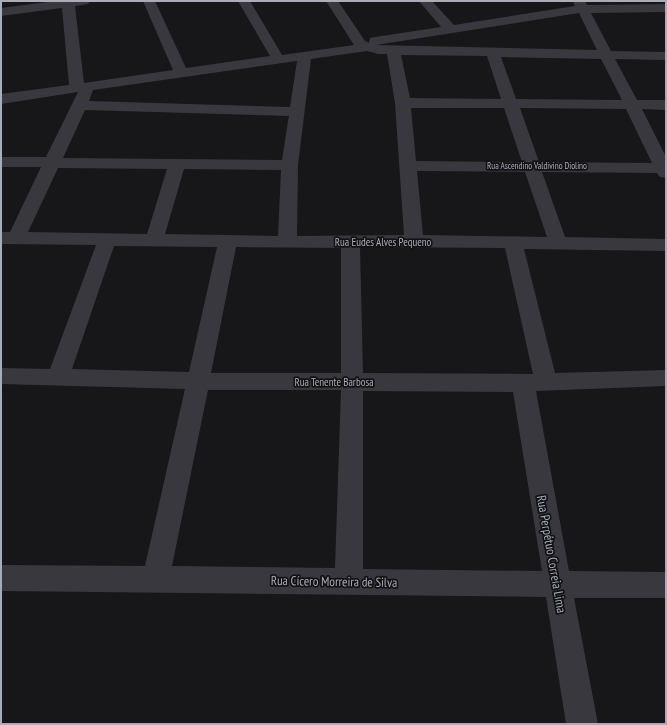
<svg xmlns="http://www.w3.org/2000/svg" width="667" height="725" font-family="'PT Sans Narrow',sans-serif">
  <rect width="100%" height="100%" fill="#171719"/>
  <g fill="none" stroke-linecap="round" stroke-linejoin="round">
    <!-- minor -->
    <path fill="#38383e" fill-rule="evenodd" d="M55,1h35l-2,3 -13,2 9,77 89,-13 -30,-69h12l31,67 84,-12 -32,-55h12l32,54 72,-10 -28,-44h12l27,40 4,2 1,-5 5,-1 66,-10 -22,-26h13l22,24 121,-19 -2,-5h12l2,4 79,-1v8l-75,1 20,38 55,1v8l-51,-1 22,41h29v10l-24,-1 24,48v21l-6,-1 -3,-4 -115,-1 23,65 101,2v12l-142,-2 31,124 111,-3v16l-130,5 33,180 97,1v26h-92l24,126h-32l-20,-127 -545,-6v-26l144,1 40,-177 -184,-5v-16l49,1 46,-124 -95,-1v-12h9l31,-65h-40v-10h45l32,-65 -77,12v-10l68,-9 -7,-77 -61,8v-8zM579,13l18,37 -221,-5zM367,51l11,3h9l8,49 9,132 -107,1 1,-71 13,-106zM401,55l86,1 14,43 -91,-1zM501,57l100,2 21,41 -106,-1zM297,61l-7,46 -201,-6 4,-11zM411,108h93l18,54 -106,-1zM520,108l106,1 26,54 -113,-1zM85,110l203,6 1,-1 -7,45 -219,-2zM58,168l109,1 -20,65 -119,-2zM184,169l97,1 -3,66 -113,-2zM417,171l108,1 22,65 -124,-2zM114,246l103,1 -28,125 -117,-3zM236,247l105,1v125h-130zM360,247l145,1 28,126 -170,-1zM208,390h133l-6,178 -163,-2zM363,391l150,1 29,179 -179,-2z"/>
  </g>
  <g text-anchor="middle" stroke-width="3.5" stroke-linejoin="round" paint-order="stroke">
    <!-- far-street labels -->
    <g font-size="9" fill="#a9acb9" stroke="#121214">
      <text x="537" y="169">Rua Ascendino Valdivino Diolino</text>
    </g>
    <!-- street labels -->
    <g font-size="11" fill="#a9acb9" stroke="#121214">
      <text x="383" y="246">Rua Eudes Alves Pequeno</text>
      <text x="334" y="386">Rua Tenente Barbosa</text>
    </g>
    <!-- near-street labels -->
    <g font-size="13" fill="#a9acb9" stroke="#121214">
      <text transform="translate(552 554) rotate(80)" y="5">Rua Perpétuo Correia Lima</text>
      <text transform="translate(334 581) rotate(1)" y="5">Rua Cícero Morreira de Silva</text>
    </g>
  </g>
  <!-- border -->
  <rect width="667" height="725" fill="none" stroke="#a9acb9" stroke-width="4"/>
</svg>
